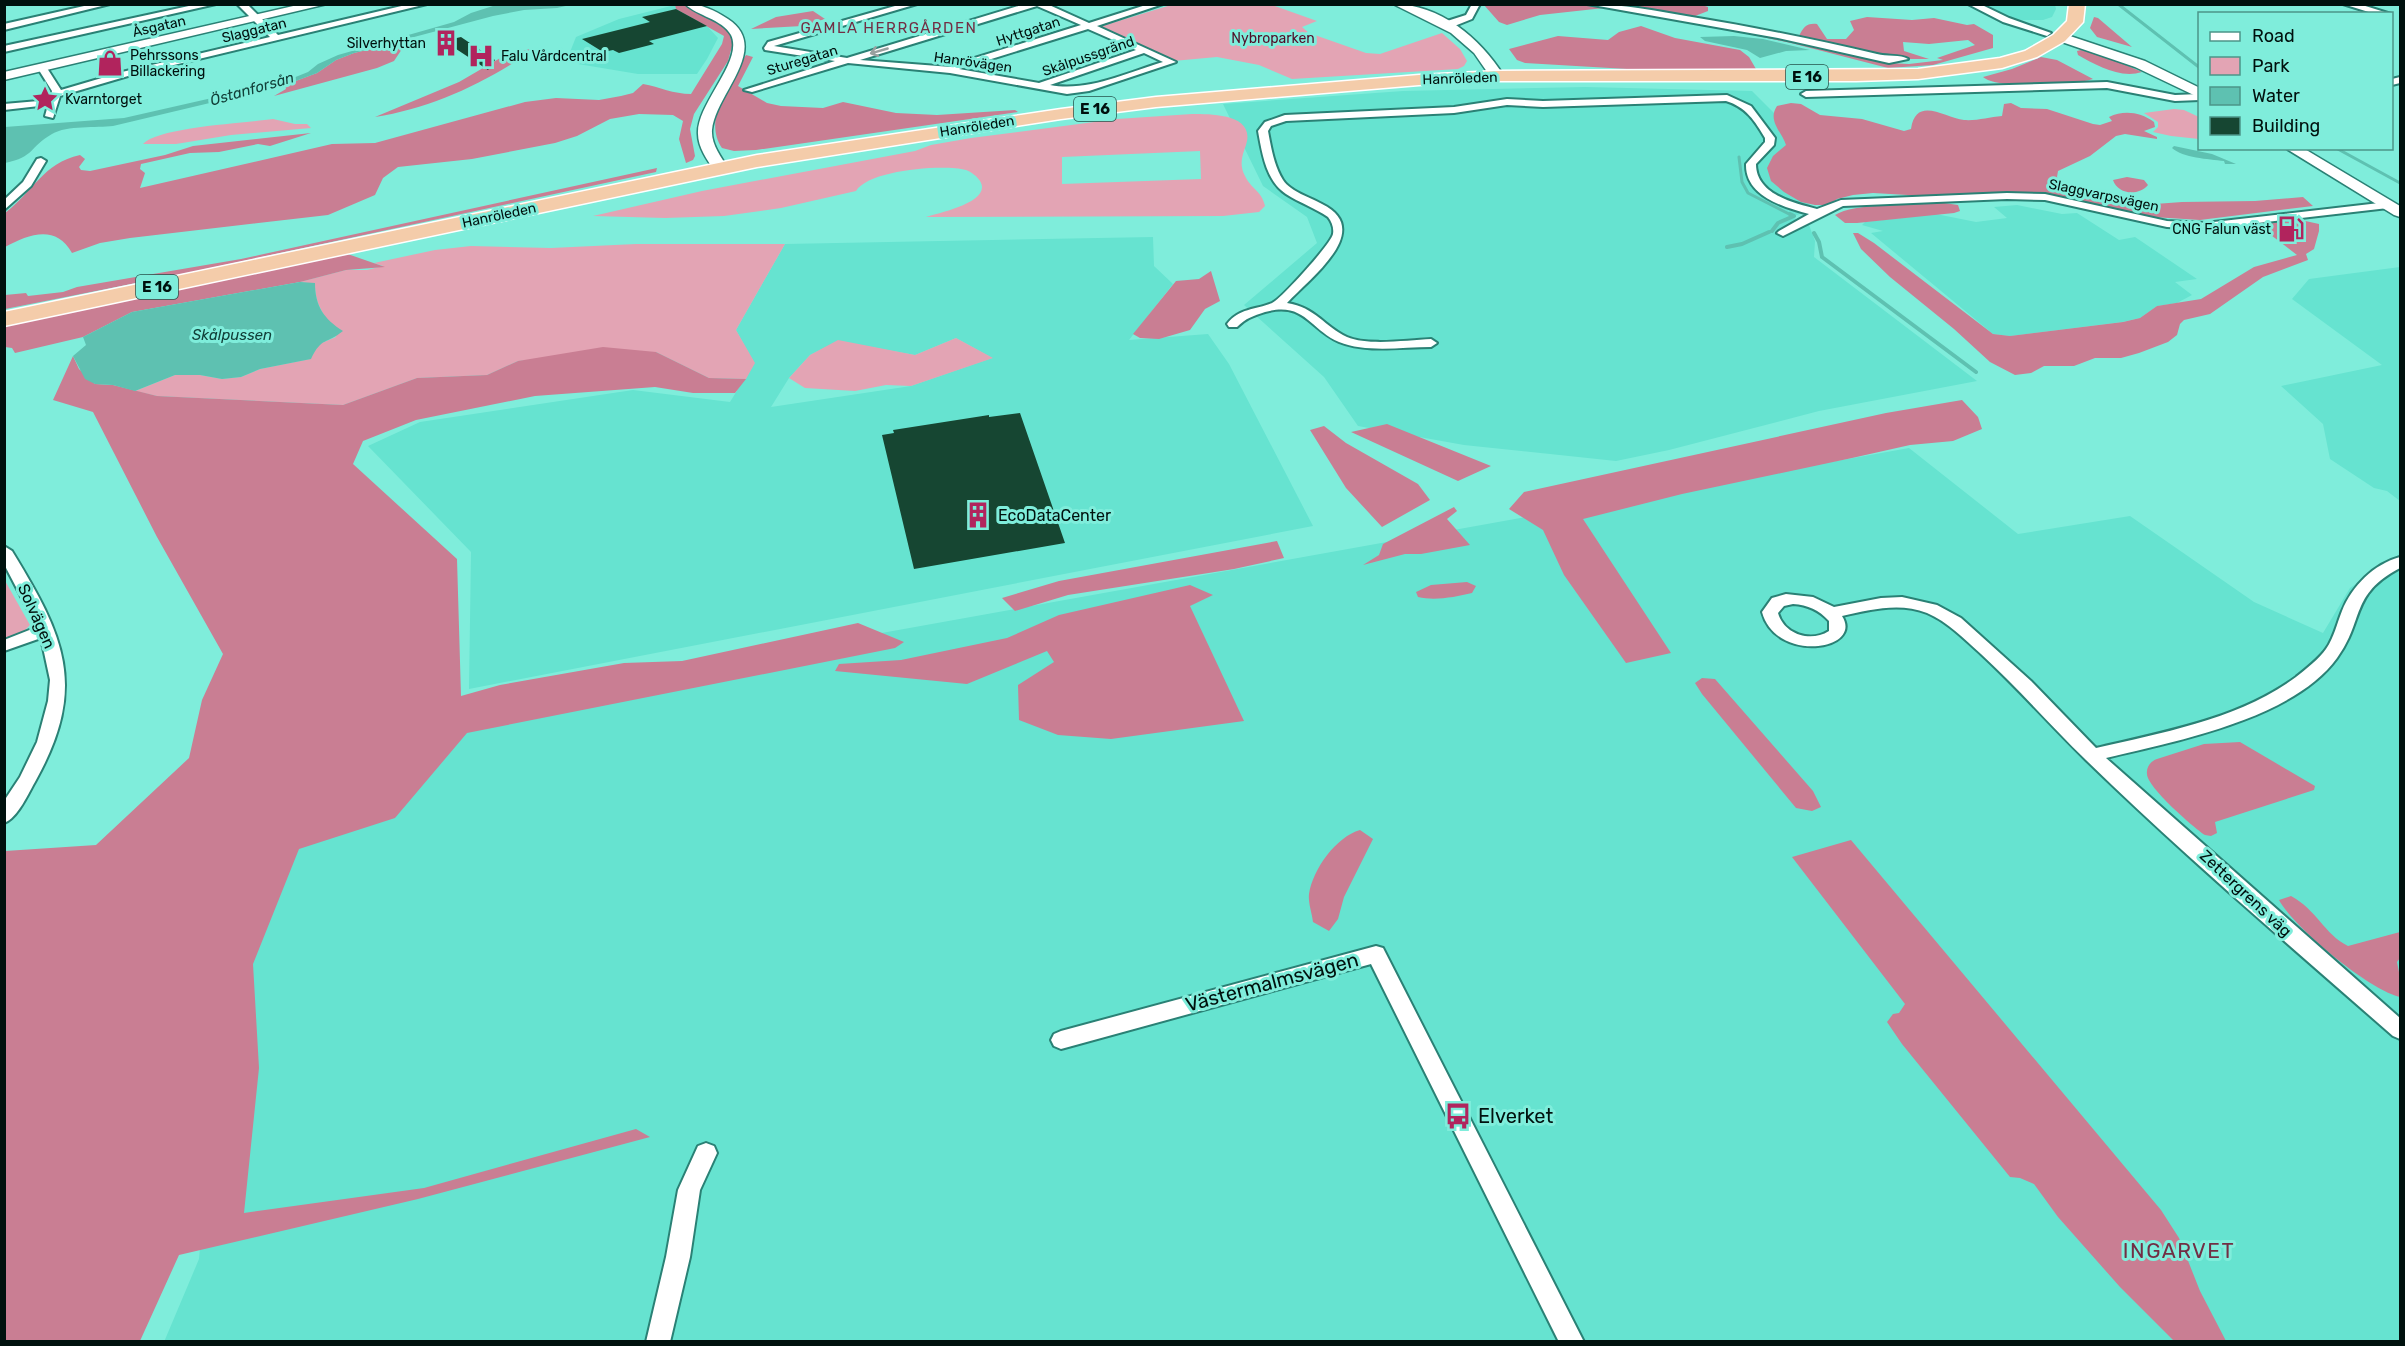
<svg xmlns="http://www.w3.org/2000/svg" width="2405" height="1346" font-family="Rubik,sans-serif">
  <rect width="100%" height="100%" fill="#7feddb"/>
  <!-- built -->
  <path fill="#66e3d0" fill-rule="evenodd" d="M675,5l1,4 31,17 11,12 -11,21 -10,15h-59l-60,-10 -10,-7 8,-20 43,-18z
    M1976,5h79l1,4 -4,8 -9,3h-30z
    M1585,87l167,4 23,23 14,28 -11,41 37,25 -23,9 17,8 6,16 -1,16 163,124 -158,30 -150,39 -53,11 -152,-16 -106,-19 -34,-49 -80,-72 73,-62 -10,-26 -44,-31 -40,-82 180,-13z
    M2017,205l45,9 15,-1 42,27 16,-3 62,42 -22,3 17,13 -15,8 -20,3 -17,12 -18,4 -112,14 -17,-2 -122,-101 12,-2 -21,-6 3,-3 71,-8 40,8 31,-4 -13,-11z
    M1153,237l1,29 19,18 -44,56 79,-6 21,30 84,162 -844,163 2,-137 -103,-106 52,-24 213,-32 97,12 24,-39 -18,-33 49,-86zM956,338l36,20 -81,28 -140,21 18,-29 21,-23 28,-14 77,14z
    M2400,267v234l-13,-10 -13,-3 -44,-29 -7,-35 -42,-38 101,-21 -90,-66 17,-20z
    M1909,448l109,86 112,-18 124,86 69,31 27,-45 50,-34v787l-2236,1 35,-83 26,-292 90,-232z"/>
  <!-- green -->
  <path fill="#e3a4b4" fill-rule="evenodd" d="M1171,5h101l45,16 -15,6 7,6 57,20 14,1 62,-21 18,16 7,12 -3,5 -6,3 -166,10 -33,-14 -42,-8 -44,4 -74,-34z
    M2174,109l10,1 15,7v22l-28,-3 -18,-4 5,-5v-5l-14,-9z
    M1192,114c20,0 64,0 54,31 -4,11 -7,20 -1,31 6,13 17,15 20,30l-6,6 -36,4 -297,1c13,-4 67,-15 54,-36 -3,-5 -9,-9 -14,-11 -24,-6 -97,0 -110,21l-75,17 -57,8 -59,2 -72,-2 109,-25 213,-40 16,-6 40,-7 146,-19zM1200,151l1,28 -139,5v-27z
    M273,119l22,5h12l4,4 -80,7 -55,9h-33c15,-17 103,-21 130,-25z
    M636,244h149l-49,86 19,33 -9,16 -37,-1 -53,-26 -138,9 -31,14 -70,3 -74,27 -186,-9 -22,-5 40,-16h25l22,4 19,-2 19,-8 50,-10 9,-15 17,-7c-9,-22 -21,-28 -21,-53l-15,-2 46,-12h21l16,-4 -9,-3 61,-13 36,-4 80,2z
    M956,338l37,20 -82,28 -25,-1 -31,6 -50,-3 -16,-10 21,-23 28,-15 77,15z
    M4,579l26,46 -9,9 -17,6z"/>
  <!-- forest -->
  <path fill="#c97e93" d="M1591,4l13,4 -64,7 -33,10 -8,-3 -15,-17z
    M675,5h12l38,23 7,7 1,8 -5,18 -34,53 -4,15 5,27 -2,4 -7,3 -7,-24 4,-18 -10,-6 -34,-1 -29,5 -33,17 -22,7 -83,16 -74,8 -15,11 -8,17 -47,20 -198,23 -30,5 -28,10c-16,-29 -43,-19 -67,-6v-34c28,-21 38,-50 75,-58l5,4 -6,8 2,3 9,1 75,-16 28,-9 118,-13 -41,13 -12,-2 -39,8 -29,1 -49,11 -1,5 5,4 -5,15 192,-44 43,-1 150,-41 31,-4 43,2 22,-4 12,-3 10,-9c17,3 30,10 48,10l31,-50 2,-8 -48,-27z
    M1604,5h98l6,2v4l-18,7z
    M813,11l12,8 -23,7 -51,3 25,-12z
    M1867,17l45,3 22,-2 33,7 7,-1 19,11v13l-60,17 -45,3 -97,-25 -38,-8 1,-2 134,30 21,1 34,-4 -6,-2 38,-13 -7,-5 -39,4 -26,-2 1,9 25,8h-39l-91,-23c5,-9 7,-13 18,-12l10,15h19l8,-9 -4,-9z
    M2094,17l4,1 34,29 -35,-10 -7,-9z
    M1641,26l34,12 65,12 9,7 7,12 -112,1 -119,-7 -8,-3 -8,-11 49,-13 50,4 11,-8z
    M401,42l3,4 -10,15 -17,7 -103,28 12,-7 -1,-4 32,-12 19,-13 18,-7z
    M530,49v3c-47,32 -99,56 -155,65l84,-35 43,-25z
    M2081,50l31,9 30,13c-22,7 -46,-7 -64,-17l-1,-4z
    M746,55l7,2 -15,29 29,17 14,3 42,2 20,-6 53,11 41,2 78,-5 3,2 -262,38 -22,1 -12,-3c-20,-29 9,-67 24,-93z
    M2041,57l16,3 36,19c-18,6 -96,11 -110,-2l29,-8z
    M1791,103l10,1 19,11 42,4 42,12 7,-2c5,-34 34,-11 53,-9 13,1 25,-3 38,-4l2,-12 7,-1 10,5 26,1 46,15 7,1 12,-4 -3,-4c15,-7 31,-5 45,5l1,5 -11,4 13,6v2l-32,-5 -9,2 -26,20 -32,15 -1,6 3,7 50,19 18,3 54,-4 73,-1 48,-4 10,9 -113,14 -47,-3 -124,-24 -104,3 -52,-3 -20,2 -16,4 -8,6h-14l-14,-3 -17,-10 -13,-11 -4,-13 6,-12 13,-11c-4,-13 -19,-24 -9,-39z
    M657,168l-1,4 -464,100 -187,37v-14l21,-2 2,3 35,-4 14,-5 164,-28z
    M2127,177l17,3 4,5c-9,11 -30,10 -35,-5z
    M1937,202l21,3 2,6 -6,2 -97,10h-12l-10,-8c19,-12 77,-10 102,-13z
    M2301,220l18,4v7l-5,18 -8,5 2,6 -45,17 -53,37 -26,6 -4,4 -3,11 -9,7 -29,11 -18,5h-26l-21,8h-30l-13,7 -16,2 -25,-13 -36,-33 -64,-52 -29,-28 -8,-16h5l16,10 119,91 17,2 113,-14 17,-4 17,-12 44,-7 53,-32 43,-12 -34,-26 3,-5z
    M339,251l46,16 -39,3 -46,12 -168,30 -49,25 -68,16 -3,-5 -7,-1 -1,-26z
    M1211,271l9,30 -15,8 -15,21 -31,9 -19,-1 -7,-4 43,-53 23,-2z
    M603,347l53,5 53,26 37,1 -11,14h-42l-38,-6 -120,9 -119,24 -53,21 -10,23 104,95 4,137 39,-11 124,-22 58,-2 176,-38 46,19 -9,6 -428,85 -72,85 -96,31 -46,115 6,104 -15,145 180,-25 212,-59 14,8 -232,62 -239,56 -39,86 -135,1v-491l91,-6 93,-87 13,-58 21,-46 -66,-117 -64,-125 -40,-12 20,-44 6,13 16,15 18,1 44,11 186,9 74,-27 70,-3 31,-14z
    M1962,400l16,17 4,12 -29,12 -43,4 -58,13 -170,36 -99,25 88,134 -45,10 -62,-88 -21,-45 -34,-21 15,-17 362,-79z
    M1387,424l104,42 -33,15 -107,-49z
    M1324,426l22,17 72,41 12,16 -48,27 -36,-39 -36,-58z
    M1454,507l3,4 -10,8 23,26 -49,9h-16l-42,11 16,-10 4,-11z
    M1277,541l7,17 -50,11 -166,26 -53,16 -13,-13 57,-17z
    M1467,582l9,4 -4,7c-17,4 -37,8 -54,4l-2,-5 15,-7z
    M1190,585l23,10 -23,11 54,115 -133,18 -53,-4 -39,-15 -1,-35 36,-23 -7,-11 -80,33 -132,-13 4,-7 62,-4 106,-22 52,-23z
    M1702,678l13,1 98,112 8,16 -9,4 -16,-3 -94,-114 -7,-11z
    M2240,742l75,44 -1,4 -99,32 2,11 -6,3 -6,-1c-12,-8 -58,-48 -58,-61 -1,-7 4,-13 10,-15l47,-15z
    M1360,830l13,9 -29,58 -6,22 -9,12 -16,-9c-1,-9 -5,-19 -4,-28 4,-25 27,-57 51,-64z
    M1851,840l310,370 18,28 21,53 26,50h-52l-54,-54 -62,-70 -24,-33 -14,-6 -10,-1 -108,-133 -15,-22 6,-8 6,-1 6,-9 -113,-147z
    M2291,896c26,14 33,38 57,50l52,-14v26l-3,4 3,15v20c-31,-7 -106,-69 -121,-97z"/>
  <!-- water -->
  <path fill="#5ec1b1" d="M496,5h74l-13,3 -33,2 -31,6 -139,37 -18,7 -19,13 -32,12 -172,41c-16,2 -46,-1 -61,8 -23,13 -17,23 -47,29v-36l119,-9 159,-36 25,-10 10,-8 20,-9 116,-33 17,-9z
    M1734,36l29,3 47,11 -24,1 -26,7 -13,-8 -42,-9 -5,-4z
    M2174,146l38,8 24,10h-11l-1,-3c-16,-2 -41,-3 -52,-13z
    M300,282l15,1c0,23 9,36 28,48 -17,14 -21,5 -32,28l-51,10 -19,8 -19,2 -22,-4h-25l-40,16 -22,-6 -18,-1 -10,-5 -12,-23 13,-11 -3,-8 49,-25z"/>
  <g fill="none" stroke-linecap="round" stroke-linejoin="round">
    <!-- stream-far1 -->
    <path stroke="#5ec1b1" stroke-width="3" d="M2118,4l82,64
      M2336,148l64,35
      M1739,157l3,25 6,11 45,23"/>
    <!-- stream -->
    <path stroke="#5ec1b1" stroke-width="4" d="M1772,231l6,-8 16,-7 -4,-2
      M1814,233l5,9 3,15 154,115
      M1727,247l15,-3 27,-12"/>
  </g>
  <!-- building -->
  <path fill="#164632" d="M676,9l31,17 -58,15 5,3 -35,9 -6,-3 -10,2 -21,-13 68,-17 -8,-5z
    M461,37l34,23 -7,10 -44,-29z
    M1020,413l45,130 -151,26 -32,-134 12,-2 -1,-3 96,-15v2z"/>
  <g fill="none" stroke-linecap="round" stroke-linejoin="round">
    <!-- street casing -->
    <g stroke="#2a8175" stroke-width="4">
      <path id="street" d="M93,4h17l-106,26v-6z
        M198,4h18l-212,48v-6z
        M237,4h10l31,31 132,-31h17l-299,72 -68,20 -7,22 -8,-2 3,-11 -44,5v-6l46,-4 2,-9 -15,-24 2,-2h6l16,25 61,-18 148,-35z
        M902,4h15l-143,42 73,12 178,-54h22l42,19 60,-19h14l-66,22 79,36 -87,29 -22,3 -117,-21 -102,-10 -96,29 -8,-2 91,-29 -70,-11 -1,-2 4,-6zM1037,6l44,19 -129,40 -1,2 -91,-7zM1088,29l48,21 -97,33 -80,-14zM1144,53l19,9c-37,11 -75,30 -113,23z
        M1472,4h8l-8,15 -15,6 -13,1v-4l22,-7z
        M1587,4c36,0 70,7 105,13 62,10 124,23 185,37 9,3 24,0 31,5l-19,4 -111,-25z
        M1968,4h12l29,14 42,15 -4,3 -44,-14z
        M2343,4h16l32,10h-16z
        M2400,77v6l-8,2v-6z
        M2107,82l68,13 25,-1v6l-25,1 -68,-13 -301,9 -5,-3 5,-3z
        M1727,95l24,11 24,32 -1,7 -18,19c0,30 37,39 61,45l24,-9 166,-7 38,1 122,27 38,2 183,-21 5,3 -5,3 -183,21 -38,-2 -122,-27 -38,-1 -164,7 -60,30 -6,-3 2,-2 30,-17c-26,-7 -64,-18 -63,-50l19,-22v-4c-10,-17 -19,-31 -39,-37l-183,6 -36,-2 -53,8 -168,8 -15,5 -3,5c3,16 6,35 15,49 8,12 27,17 39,24 53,26 -12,74 -35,99 28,4 38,24 60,34 21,9 61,3 84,2l6,4 -6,4c-29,0 -65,6 -92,-5 -29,-12 -34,-41 -74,-30 -12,4 -19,6 -28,15h-8l-2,-3c12,-16 28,-14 45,-21 9,-4 59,-59 61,-69 1,-6 -1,-12 -5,-17 -13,-9 -28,-14 -42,-23 -20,-13 -24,-41 -28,-63l7,-9 20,-7 169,-8 53,-8 36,2z
        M41,158l5,3 -15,25 -27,24v-10l19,-18 14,-23z
        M4,546l8,5c52,85 76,135 24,229 -7,12 -18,38 -32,43v-22l16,-24 17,-35 11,-41 2,-21 -9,-42 -37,13v-11l33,-13 -33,-63z
        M2400,557v11c-51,27 -35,52 -63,90 -44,61 -161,83 -231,100l294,260v21l-7,-3c-103,-90 -208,-180 -307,-276 -36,-35 -68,-72 -105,-106 -17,-15 -33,-32 -54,-41 -28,-11 -57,-3 -85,3 22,34 -66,48 -80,-4l10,-14 14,-4 27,3 21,10 47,-9 21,-1 35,8 24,13 70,63 65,67c68,-16 143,-29 200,-71 10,-8 23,-18 30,-28 8,-11 11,-26 16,-38 10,-25 32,-47 58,-54zM1793,604c15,1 26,6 36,17v10c-19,12 -45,3 -51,-18l6,-7z
        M1376,946l7,2 201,394h-25l-188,-378 -310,85 -7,-3 -3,-6 3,-6 7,-3z
        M706,1143l8,3 3,7 -17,37 -10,67 -20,85h-24l20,-85 12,-67 20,-44z"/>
    </g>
    <!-- secondary casing -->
    <g stroke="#2a8175" stroke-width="3">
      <path id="secondary" d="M302,4h25l-323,76v-8z
        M685,4c17,0 29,6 43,15 44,29 -13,75 -16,111 -1,14 9,27 16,38l-8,5 -5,-2c-8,-11 -17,-24 -17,-37 -2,-30 46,-73 33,-99 -9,-16 -34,-19 -46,-31z
        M1393,4c47,0 87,34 111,72l-2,3h-10l-18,-26 -23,-20z
        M2061,33l84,28 55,27v10l-65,-31 -79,-27 -1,-3 1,-3z
        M2285,148h18l97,58v11l-6,-2z"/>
    </g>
    <!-- highway casing -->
    <g stroke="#fff" stroke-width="3">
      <path id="highway" d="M2069,4h16l-2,18 -18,19 -28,16 -35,11 -84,11 -62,2h-359l-78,4 -263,22 -95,12 -304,48 -753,159v-14l753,-157 304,-46 95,-12 263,-22 78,-4 421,-2 82,-11 25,-7 28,-16 14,-14z"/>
    </g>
    <!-- street -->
    <use href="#street" fill="#fff" fill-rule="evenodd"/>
    <!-- secondary -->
    <use href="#secondary" fill="#fff" fill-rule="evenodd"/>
    <!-- highway -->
    <use href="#highway" fill="#f4ccaa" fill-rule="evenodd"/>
  </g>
  <!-- one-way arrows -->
  <defs><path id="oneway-shaft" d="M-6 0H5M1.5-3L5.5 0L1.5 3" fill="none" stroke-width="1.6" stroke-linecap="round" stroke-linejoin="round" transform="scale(1.5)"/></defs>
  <use stroke="#99a09f" href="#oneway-shaft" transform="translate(879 51) rotate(164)"/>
  <!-- icons -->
  <defs>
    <g id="building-bare" transform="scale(2.07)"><path d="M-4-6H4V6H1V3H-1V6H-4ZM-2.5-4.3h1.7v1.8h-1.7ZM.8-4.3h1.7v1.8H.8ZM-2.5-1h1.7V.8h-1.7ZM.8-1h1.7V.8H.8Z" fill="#b1245d" stroke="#7feddb" stroke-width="2.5" paint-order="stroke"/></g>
    <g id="hospital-bare" transform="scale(2.07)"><path d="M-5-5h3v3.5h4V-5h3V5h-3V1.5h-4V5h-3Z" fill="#b1245d" stroke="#7feddb" stroke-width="2.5" paint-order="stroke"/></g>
    <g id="shop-bare" transform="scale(2.07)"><path d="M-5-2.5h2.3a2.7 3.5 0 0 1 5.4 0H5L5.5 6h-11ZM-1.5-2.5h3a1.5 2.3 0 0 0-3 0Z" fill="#b1245d" stroke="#7feddb" stroke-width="2.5" paint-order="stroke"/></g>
    <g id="sight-bare" transform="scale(2.07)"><path d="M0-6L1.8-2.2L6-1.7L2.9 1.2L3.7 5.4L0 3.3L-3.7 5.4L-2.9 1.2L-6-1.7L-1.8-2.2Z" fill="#b1245d" stroke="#7feddb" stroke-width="2.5" paint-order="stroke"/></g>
    <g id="fuel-bare" transform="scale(2.07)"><path d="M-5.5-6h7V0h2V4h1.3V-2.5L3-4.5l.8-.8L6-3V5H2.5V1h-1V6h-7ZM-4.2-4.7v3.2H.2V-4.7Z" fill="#b1245d" stroke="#7feddb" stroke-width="2.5" paint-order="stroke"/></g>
    <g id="bus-bare" transform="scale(2.07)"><path d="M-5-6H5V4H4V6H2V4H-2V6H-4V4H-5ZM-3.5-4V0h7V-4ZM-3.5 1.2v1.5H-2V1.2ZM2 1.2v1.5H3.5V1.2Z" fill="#b1245d" stroke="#7feddb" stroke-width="2.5" paint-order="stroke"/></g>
  </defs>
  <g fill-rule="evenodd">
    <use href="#building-bare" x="446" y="43"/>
    <use href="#hospital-bare" x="481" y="56"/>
    <use href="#shop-bare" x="110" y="63"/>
    <use href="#sight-bare" x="45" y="99"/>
    <use href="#fuel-bare" x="2291" y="229"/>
    <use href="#building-bare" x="978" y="515"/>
    <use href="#bus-bare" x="1458" y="1116"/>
  </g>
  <g text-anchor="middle" stroke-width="6" stroke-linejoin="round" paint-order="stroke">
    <!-- far-street labels -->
    <g font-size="14" fill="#00110e" stroke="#7feddb">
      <text transform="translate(159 26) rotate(-13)" y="5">Åsgatan</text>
      <text transform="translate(254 30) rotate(-14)" y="5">Slaggatan</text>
      <text transform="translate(1028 31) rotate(-18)" y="5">Hyttgatan</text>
      <text transform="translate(1088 56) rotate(-19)" y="5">Skålpussgränd</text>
      <text transform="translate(802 60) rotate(-17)" y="5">Sturegatan</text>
      <text transform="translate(973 62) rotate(8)" y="5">Hanrövägen</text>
      <text transform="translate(1460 78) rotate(-2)" y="5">Hanröleden</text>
      <text transform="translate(977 126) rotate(-9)" y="5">Hanröleden</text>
      <text transform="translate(2104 195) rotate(12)" y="5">Slaggvarpsvägen</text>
      <text transform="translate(499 215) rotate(-12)" y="5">Hanröleden</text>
    </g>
    <!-- far-park labels -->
    <g font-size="14" fill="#500c27" stroke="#7feddb">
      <text x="1273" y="43">Nybroparken</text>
    </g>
    <!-- far-poi labels -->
    <g font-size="14" fill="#00110e" stroke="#7feddb" text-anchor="start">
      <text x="426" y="48" text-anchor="end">Silverhyttan</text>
      <text x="130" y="60">Pehrssons<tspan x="130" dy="16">Billackering</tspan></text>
      <text x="501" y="61">Falu Vårdcentral</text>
      <text x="65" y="104">Kvarntorget</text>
      <text x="2271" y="234" text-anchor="end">CNG Falun väst</text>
    </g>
    <!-- far-neighbourhood labels -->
    <g font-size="15" letter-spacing="1.5" fill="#722e44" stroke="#7feddb">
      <text x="889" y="33">GAMLA HERRGÅRDEN</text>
    </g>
    <!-- shield labels -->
    <g fill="#7feddb" stroke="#26534c" stroke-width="1.5">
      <rect x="1786" y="65" width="42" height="24" rx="4.5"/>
      <rect x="1074" y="97" width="42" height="24" rx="4.5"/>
      <rect x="136" y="275" width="42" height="24" rx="4.5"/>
    </g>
    <g font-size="15" font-weight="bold" fill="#00110e">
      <text x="1807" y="82">E 16</text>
      <text x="1095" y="114">E 16</text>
      <text x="157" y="292">E 16</text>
    </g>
    <!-- far-water labels -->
    <g font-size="15" font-style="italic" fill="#124039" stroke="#7feddb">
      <text transform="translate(252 89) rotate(-16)" y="5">Östanforsån</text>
      <text x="232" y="340">Skålpussen</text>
    </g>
    <!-- poi labels -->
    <g font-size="16" fill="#00110e" stroke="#7feddb" text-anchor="start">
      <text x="998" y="521">EcoDataCenter</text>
    </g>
    <!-- street labels -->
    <g font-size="16" fill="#00110e" stroke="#7feddb">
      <text transform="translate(37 616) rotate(66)" y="6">Solvägen</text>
      <text transform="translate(2246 893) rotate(43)" y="6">Zettergrens väg</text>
    </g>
    <!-- near-street labels -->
    <g font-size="20" fill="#00110e" stroke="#7feddb">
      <text transform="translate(1272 982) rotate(-15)" y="7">Västermalmsvägen</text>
    </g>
    <!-- near-poi labels -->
    <g font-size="20" fill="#00110e" stroke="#7feddb" text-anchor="start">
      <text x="1478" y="1123">Elverket</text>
    </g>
    <!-- near-neighbourhood labels -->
    <g font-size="21" letter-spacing="1.5" fill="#722e44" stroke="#7feddb">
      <text x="2179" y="1258">INGARVET</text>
    </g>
  </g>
  <!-- border -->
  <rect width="2405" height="1346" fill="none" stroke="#00110e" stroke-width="12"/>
  <!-- legend -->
  <rect x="2198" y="12" width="195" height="138" fill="#7feddb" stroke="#4c9589" stroke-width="1.5"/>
  <rect x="2210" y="32" width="30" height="9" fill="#ffffff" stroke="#4c9589" stroke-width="1.5"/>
  <text x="2252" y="42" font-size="18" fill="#00110e">Road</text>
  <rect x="2210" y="57" width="30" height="18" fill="#e3a4b4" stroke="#4c9589" stroke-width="1.5"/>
  <text x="2252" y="72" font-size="18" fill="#00110e">Park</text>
  <rect x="2210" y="87" width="30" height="18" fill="#5ec1b1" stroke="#4c9589" stroke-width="1.5"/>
  <text x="2252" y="102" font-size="18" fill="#00110e">Water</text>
  <rect x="2210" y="117" width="30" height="18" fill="#164632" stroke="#4c9589" stroke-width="1.5"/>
  <text x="2252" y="132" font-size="18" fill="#00110e">Building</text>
</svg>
